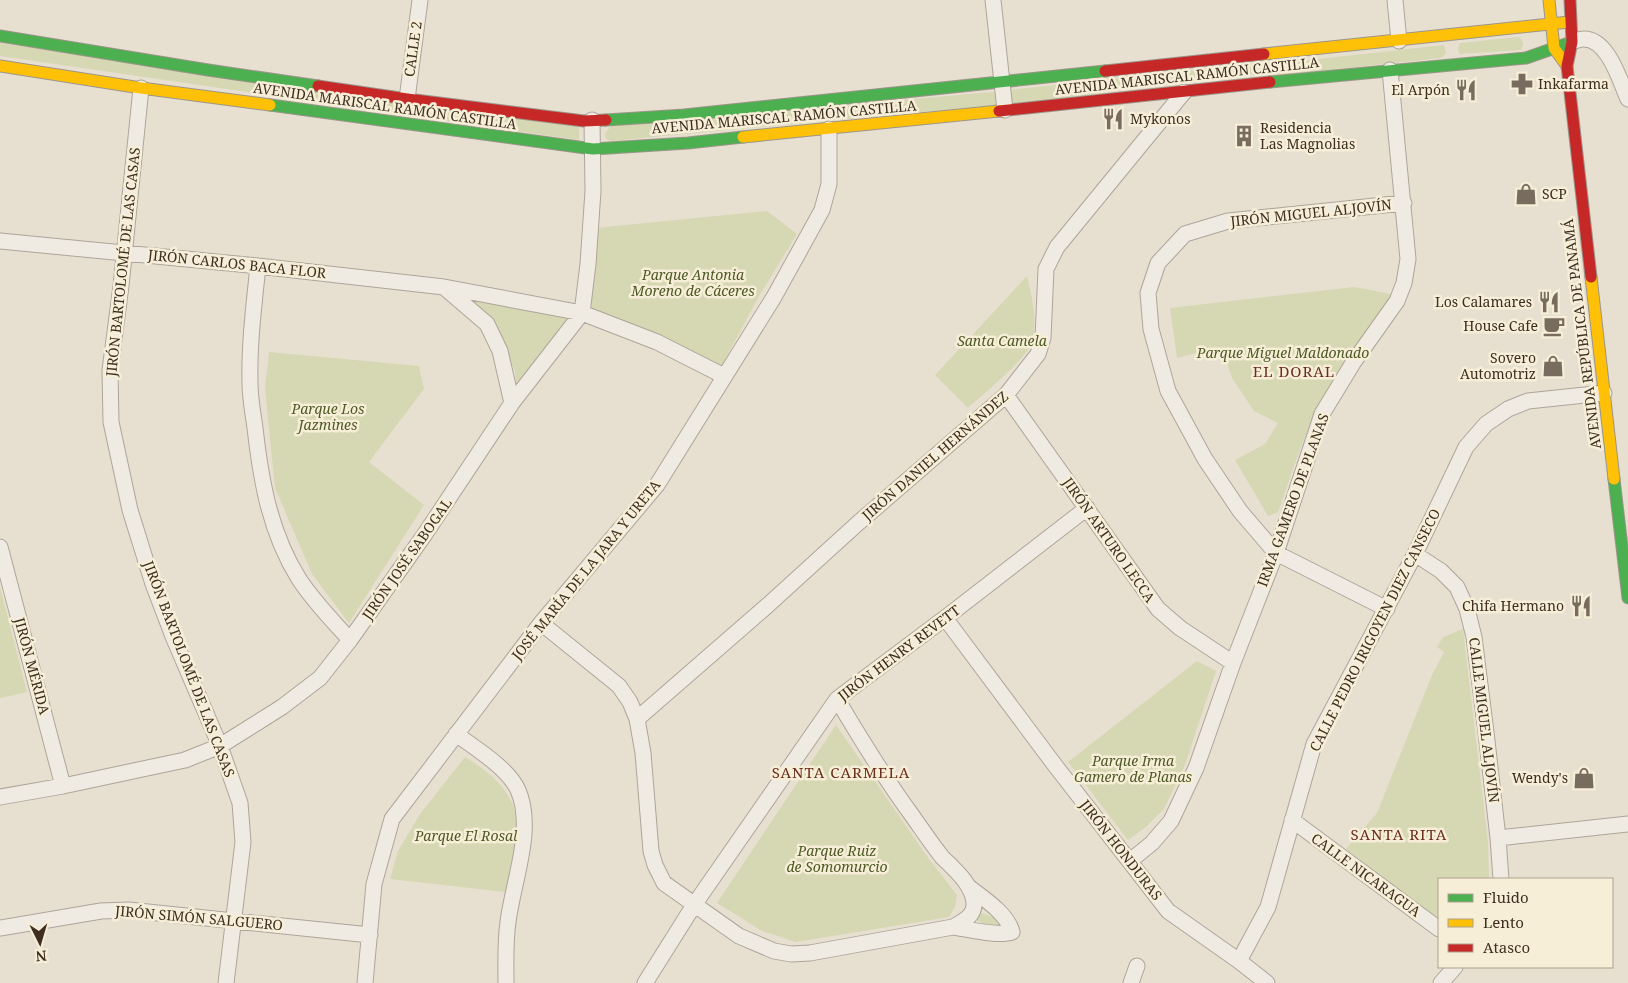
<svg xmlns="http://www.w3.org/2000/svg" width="1628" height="983" font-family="'Noto Serif',serif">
  <rect width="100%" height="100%" fill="#e7e0d1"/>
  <!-- green -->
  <path fill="#d6d7b3" d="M1519,37c5,4 5,7 2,13l-62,4 -1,-6 2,-5z
    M0,43l579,83v14l-579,-84z
    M1444,45l2,8 -5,5 -167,18 -2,-6 1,-6z
    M1251,64l2,10 -242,30 -3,-14z
    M992,92l5,2v11l-386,36 -5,-2 -1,-6 6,-7z
    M767,211l30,23 -39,64 -38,71 -130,-61 6,-42 -1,-38z
    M1027,276c5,21 11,44 5,65 -5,19 -48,52 -64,67l-33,-33z
    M1354,287l42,8c-26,37 -57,69 -77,110 -17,34 -28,72 -41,107l-10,4 -33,-56 30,-16 13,-21 -24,-12 -22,-33 -10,-31 -45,11 -7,-50z
    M457,294l119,22 -59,74 -2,-19 -22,-48z
    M269,352l150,14 5,23 -55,73 55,43 -75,118 -37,-49 -37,-86 -10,-99z
    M0,587l27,105 -27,6z
    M1463,629l25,213 1,37h-50v41l-93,-71 31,-36 55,-138 12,-23 -7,-5 6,-10z
    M1197,661l19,10 -31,94 -21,44 -18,18 -18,13 -60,-78z
    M836,725l93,134 28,36 -2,12 -6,10 -153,25 -34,-11 -45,-28z
    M465,757c30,18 55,40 52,79 -1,17 -8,39 -12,56l-115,-13 8,-28 22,-37z
    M979,912l16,6 5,7 -2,1 -8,1 -16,-8z"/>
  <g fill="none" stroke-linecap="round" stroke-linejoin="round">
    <!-- street casing -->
    <g stroke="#ada599" stroke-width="17">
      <path id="street" d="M993,0l12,110
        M1395,0l4,41
        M1572,42c3,-1 8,-3 11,-3 25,-1 37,42 45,60
        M141,88l-20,198 -11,84 1,52 19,88 23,74 21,55 46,107 20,57 3,39 -17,141
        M407,99l13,-99
        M0,241l258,25 186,21 138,26 75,29 67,34
        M258,266c-4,39 -9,78 -8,117 0,15 3,30 5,45 6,53 15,105 44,151 15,23 33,41 51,61
        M445,288l42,36 13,27 12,52
        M1006,395l152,214 22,19 53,35
        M0,547l63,239
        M1415,554l26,17 16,16 10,22 7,28 12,95 12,106 3,41
        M1387,609l-111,-56 -36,-42 -35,-52 -37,-68 -17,-62 -3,-36 10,-30 27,-29 43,-13 176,-18
        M945,618l109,146 114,147 71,50 28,22
        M541,623l78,63 11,16 7,17 6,34 8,98 4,14 9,18 75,53 35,15 17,3 19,-1 143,-26c9,-5 22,-11 21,-24 -1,-18 -20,-34 -32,-46 -11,-14 -21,-29 -31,-43 -27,-37 -51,-76 -74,-115
        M637,719l131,-114 89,-81 149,-129 32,-41 5,-16 3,-69 11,-22 127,-155
        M456,734c19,14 52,34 62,56 17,39 -5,91 -10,132 -3,20 -2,41 -2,61
        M0,797l63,-11 122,-26 35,-14 62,-39 38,-29 30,-38 75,-106 87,-131 70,-90 6,-49 5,-73 -1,-71
        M1292,820l147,109
        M1498,838l130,-14
        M1130,861l22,-18 19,-22 25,-53 37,-105 43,-110 46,-139 31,-51 44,-62 7,-18 4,-24 -18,-189
        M953,927c15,2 45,10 59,5 -5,-19 -28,-33 -43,-45
        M0,928l101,-17 28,-1 241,25
        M1239,961l29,-54 46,-163 101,-190 51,-107 20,-23 22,-15 20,-8 76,-8
        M365,983l9,-99 18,-65 149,-196 116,-138 117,-188 48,-87 7,-26v-55
        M645,983l49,-78 143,-206 108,-81 142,-110
        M1131,983l6,-17
        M1441,983l14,-16"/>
    </g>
    <!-- fast casing -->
    <g stroke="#9c958a" stroke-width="13">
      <path id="fast" d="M0,36l208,34 110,16
        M1270,82l256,-24 43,-15
        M270,105l323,44 95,-6 55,-6
        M606,120l78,-5 421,-44
        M1614,479l14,119"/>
    </g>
    <!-- slow casing -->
    <g stroke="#9c958a" stroke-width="13">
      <path id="slow" d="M1549,0l5,48 13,18
        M1264,54l305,-32
        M0,66l141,22 129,17
        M743,137l256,-26
        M1591,277l23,202"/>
    </g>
    <!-- jam casing -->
    <g stroke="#9c958a" stroke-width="13">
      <path id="jam" d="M1570,0l2,42 -5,24 24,211
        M1105,71l159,-17
        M318,86l89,13 177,22 22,-1
        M999,111l271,-29"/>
    </g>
    <!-- street -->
    <use href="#street" stroke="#efebe3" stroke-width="15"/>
    <!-- fast -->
    <use href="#fast" stroke="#4caf50" stroke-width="11"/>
    <!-- slow -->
    <use href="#slow" stroke="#ffc107" stroke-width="11"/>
    <!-- jam -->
    <use href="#jam" stroke="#c62828" stroke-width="11"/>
  </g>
  <!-- icons -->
  <defs>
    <g id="pharmacy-bare" transform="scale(1.725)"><path d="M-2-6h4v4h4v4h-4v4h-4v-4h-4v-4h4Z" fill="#786c5e" stroke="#f7eed8" stroke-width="2.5" paint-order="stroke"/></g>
    <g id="restaurant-bare" transform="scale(1.725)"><path d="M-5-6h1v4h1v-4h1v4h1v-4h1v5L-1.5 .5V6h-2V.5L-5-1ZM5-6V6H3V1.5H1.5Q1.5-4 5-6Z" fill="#786c5e" stroke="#f7eed8" stroke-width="2.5" paint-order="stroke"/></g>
    <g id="building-bare" transform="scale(1.725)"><path d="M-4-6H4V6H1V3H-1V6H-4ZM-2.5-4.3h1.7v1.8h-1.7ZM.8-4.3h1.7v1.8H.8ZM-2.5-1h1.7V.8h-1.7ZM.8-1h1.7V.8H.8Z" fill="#786c5e" stroke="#f7eed8" stroke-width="2.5" paint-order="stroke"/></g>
    <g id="shop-bare" transform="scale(1.725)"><path d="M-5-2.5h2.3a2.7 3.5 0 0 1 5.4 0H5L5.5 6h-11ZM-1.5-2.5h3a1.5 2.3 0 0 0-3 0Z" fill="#786c5e" stroke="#f7eed8" stroke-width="2.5" paint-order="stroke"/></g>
    <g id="cafe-bare" transform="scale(1.725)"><path d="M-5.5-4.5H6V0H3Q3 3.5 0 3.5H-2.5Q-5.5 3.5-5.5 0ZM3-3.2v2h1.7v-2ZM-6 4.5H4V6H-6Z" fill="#786c5e" stroke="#f7eed8" stroke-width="2.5" paint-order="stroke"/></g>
  </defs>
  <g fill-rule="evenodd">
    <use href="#pharmacy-bare" x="1522" y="84"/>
    <use href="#restaurant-bare" x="1466" y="90"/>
    <use href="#restaurant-bare" x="1113" y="119"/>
    <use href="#building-bare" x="1244" y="136"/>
    <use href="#shop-bare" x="1526" y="194"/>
    <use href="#restaurant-bare" x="1549" y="302"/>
    <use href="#cafe-bare" x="1554" y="326"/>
    <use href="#shop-bare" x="1553" y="366"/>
    <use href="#restaurant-bare" x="1581" y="606"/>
    <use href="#shop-bare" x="1584" y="778"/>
  </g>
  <g text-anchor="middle" stroke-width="5" stroke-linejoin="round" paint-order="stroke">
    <!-- street labels -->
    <g font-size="14" fill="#3d2e20" stroke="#f7eed8">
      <text transform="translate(413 49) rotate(-82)" y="5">CALLE 2</text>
      <text transform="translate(1187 76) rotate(-6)" y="5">AVENIDA MARISCAL RAMÓN CASTILLA</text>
      <text transform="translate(385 106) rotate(8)" y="5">AVENIDA MARISCAL RAMÓN CASTILLA</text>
      <text transform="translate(784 117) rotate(-5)" y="5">AVENIDA MARISCAL RAMÓN CASTILLA</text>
      <text transform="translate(1311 213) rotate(-6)" y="5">JIRÓN MIGUEL ALJOVÍN</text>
      <text transform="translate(123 262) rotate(-84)" y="5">JIRÓN BARTOLOMÉ DE LAS CASAS</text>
      <text transform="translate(237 264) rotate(6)" y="5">JIRÓN CARLOS BACA FLOR</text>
      <text transform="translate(1582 334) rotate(-97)" y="5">AVENIDA REPÚBLICA DE PANAMÁ</text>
      <text transform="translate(935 456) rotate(-41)" y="5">JIRÓN DANIEL HERNÁNDEZ</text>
      <text transform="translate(1293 500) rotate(-70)" y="5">IRMA GAMERO DE PLANAS</text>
      <text transform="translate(1109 540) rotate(55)" y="5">JIRÓN ARTURO LECCA</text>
      <text transform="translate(407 559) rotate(-55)" y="5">JIRÓN JOSÉ SABOGAL</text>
      <text transform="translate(586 570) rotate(-51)" y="5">JOSÉ MARÍA DE LA JARA Y URETA</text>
      <text transform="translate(1375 630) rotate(-63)" y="5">CALLE PEDRO IRIGOYEN DIEZ CANSECO</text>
      <text transform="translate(899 653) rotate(-37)" y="5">JIRÓN HENRY REVETT</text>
      <text transform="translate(32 666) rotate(75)" y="5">JIRÓN MÉRIDA</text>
      <text transform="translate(189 669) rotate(69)" y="5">JIRÓN BARTOLOMÉ DE LAS CASAS</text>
      <text transform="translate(1484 720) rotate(83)" y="5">CALLE MIGUEL ALJOVÍN</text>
      <text transform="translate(1121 850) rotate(52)" y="5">JIRÓN HONDURAS</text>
      <text transform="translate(1366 875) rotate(36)" y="5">CALLE NICARAGUA</text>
      <text transform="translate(199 918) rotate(5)" y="5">JIRÓN SIMÓN SALGUERO</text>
    </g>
    <!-- poi labels -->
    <g font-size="14" fill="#3d2e20" stroke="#f7eed8" text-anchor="end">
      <text x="1538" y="89" text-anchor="start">Inkafarma</text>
      <text x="1450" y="95">El Arpón</text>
      <text x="1130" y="124" text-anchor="start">Mykonos</text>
      <text x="1260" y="133" text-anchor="start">Residencia<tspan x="1260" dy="16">Las Magnolias</tspan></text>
      <text x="1542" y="199" text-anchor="start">SCP</text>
      <text x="1532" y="307">Los Calamares</text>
      <text x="1538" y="331">House Cafe</text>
      <text x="1536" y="363">Sovero<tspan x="1536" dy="16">Automotriz</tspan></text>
      <text x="1564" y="611">Chifa Hermano</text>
      <text x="1568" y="783">Wendy's</text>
    </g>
    <!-- park labels -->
    <g font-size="14" font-style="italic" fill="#4d5a26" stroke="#f7eed8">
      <text x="693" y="280">Parque Antonia<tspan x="693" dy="16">Moreno de Cáceres</tspan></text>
      <text x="1002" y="346">Santa Camela</text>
      <text x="1283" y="358">Parque Miguel Maldonado</text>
      <text x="328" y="414">Parque Los<tspan x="328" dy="16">Jazmines</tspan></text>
      <text x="1133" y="766">Parque Irma<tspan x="1133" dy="16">Gamero de Planas</tspan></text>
      <text x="466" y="841">Parque El Rosal</text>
      <text x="837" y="856">Parque Ruiz<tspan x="837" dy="16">de Somomurcio</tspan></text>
    </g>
    <!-- neighbourhood labels -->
    <g font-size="15" letter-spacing="1" fill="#6b2e1e" stroke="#f7eed8">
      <text x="1294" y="377">EL DORAL</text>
      <text x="841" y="778">SANTA CARMELA</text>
      <text x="1399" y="840">SANTA RITA</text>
    </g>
  </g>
  <!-- legend -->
  <rect x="1438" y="878" width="175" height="90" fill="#f7eed8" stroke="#ada18e"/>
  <rect x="1448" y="894" width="25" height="8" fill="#4caf50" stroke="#ada18e"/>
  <text x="1483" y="903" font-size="15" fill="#3d2e20">Fluido</text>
  <rect x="1448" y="919" width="25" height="8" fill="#ffc107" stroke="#ada18e"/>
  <text x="1483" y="928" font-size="15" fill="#3d2e20">Lento</text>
  <rect x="1448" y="944" width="25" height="8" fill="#c62828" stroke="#ada18e"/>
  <text x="1483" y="953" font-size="15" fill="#3d2e20">Atasco</text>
  <!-- north arrow -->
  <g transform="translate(40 943) rotate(175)" stroke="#f7eed8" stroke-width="4" paint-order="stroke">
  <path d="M0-4L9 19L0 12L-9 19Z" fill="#3d2e20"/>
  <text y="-8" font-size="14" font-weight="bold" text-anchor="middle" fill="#3d2e20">N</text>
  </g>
</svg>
